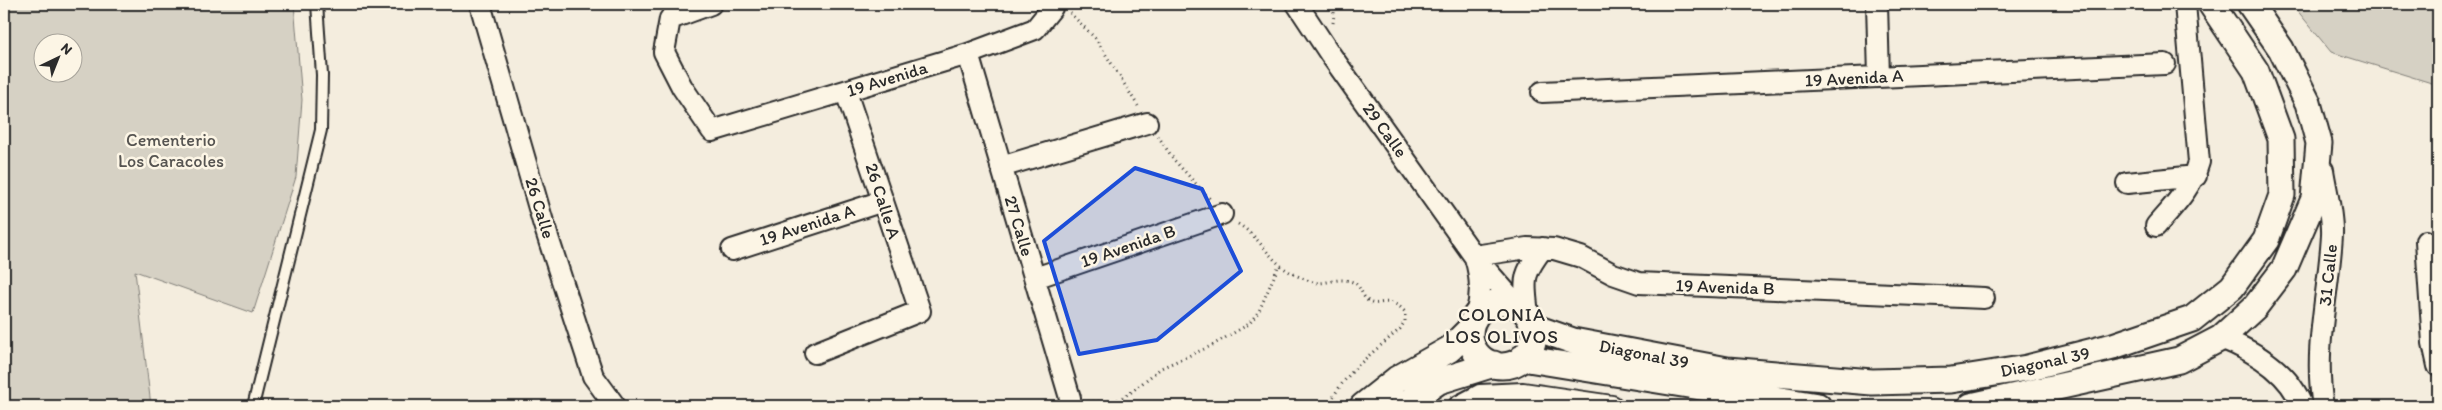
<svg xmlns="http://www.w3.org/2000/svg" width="2442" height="410" font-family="Itim,sans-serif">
  <rect width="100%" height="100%" fill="#f4edde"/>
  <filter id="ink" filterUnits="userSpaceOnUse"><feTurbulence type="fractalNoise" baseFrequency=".02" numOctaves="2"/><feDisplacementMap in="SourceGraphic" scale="10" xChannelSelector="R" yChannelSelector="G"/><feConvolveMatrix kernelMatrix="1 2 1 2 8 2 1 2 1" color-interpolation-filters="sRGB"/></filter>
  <g filter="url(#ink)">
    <!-- green -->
    <path fill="#d6d1c4" stroke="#807e78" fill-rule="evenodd" d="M4,4h290l8,96 -6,77 -43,136 -118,-42 16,135h-147zM42,42h30v30h-30z
      M2292,4h146v81l-107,-33z"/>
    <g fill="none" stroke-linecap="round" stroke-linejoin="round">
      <!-- service casing -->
      <g stroke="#2b2b2b" stroke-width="14">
        <path id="service" d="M253,406l68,-276 1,-55 -5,-71"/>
      </g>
      <!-- minor casing -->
      <g stroke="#2b2b2b" stroke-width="24">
        <path id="minor" d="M480,4l63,218 50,154 22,30
          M711,4l-41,15 -6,33 18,35 30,44 256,-77 67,-25 17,-21v-4
          M1297,4l33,50 144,202 45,51
          M1877,4l2,73
          M968,54l102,344
          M1542,92l623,-28
          M1001,167l146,-44
          M2323,170c3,20 10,44 9,65 -3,57 -19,114 -9,171
          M2127,183l69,-7
          M2156,226c17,-20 36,-38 43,-64l-14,-158
          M2426,241l7,102 5,23
          M732,250l151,-49
          M1474,256l53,-8 27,1 27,8 32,17 26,9 345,15
          M1475,258c6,19 7,37 1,57
          M1035,278l187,-64
          M1528,316c-3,-36 -8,-38 15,-68
          M2221,338c33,13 68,33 81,68
          M815,353l105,-42 -74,-219
          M1459,406l21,-11 43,-2 89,13"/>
      </g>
      <!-- tertiary casing -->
      <g stroke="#2b2b2b" stroke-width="29">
        <path id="tertiary" d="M1470 334a32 32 0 1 1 64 0a32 32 0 1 1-64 0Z
          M1533,327l40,14 154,29 145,12 79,-2 76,-12 86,-22 79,-27 40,-32 34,-47 16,-45 -1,-56 -25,-68 -45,-67
          M1522,358l296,48
          M1363,406l34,-27 53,-30 20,-20
          M1402,406l37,-25 55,-17
          M1971,406l208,-46 42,-22 34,-31 29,-38 30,-70 5,-56 -11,-40 -27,-54 -31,-45"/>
      </g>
      <!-- path -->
      <path stroke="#2b2b2b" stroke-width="3" stroke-dasharray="1 4" stroke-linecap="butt" d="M1070,13l26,26 42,67
        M1333,23l2,-19
        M1158,136l16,24 36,39
        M1238,224c19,11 26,27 41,40 8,8 24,15 34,18 10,3 21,-3 31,-2 19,2 14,12 24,21 9,8 21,-8 37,11v9l-5,8c-26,23 -57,44 -71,77
        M1088,402l28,-1 14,-8 31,-25 50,-22 38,-22 10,-13 20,-46"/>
      <!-- service -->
      <use href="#service" stroke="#fcf5e5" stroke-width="10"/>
      <!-- minor -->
      <use href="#minor" stroke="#fcf5e5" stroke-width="20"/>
      <!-- tertiary -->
      <use href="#tertiary" stroke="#fcf5e5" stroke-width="25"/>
    </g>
  </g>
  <!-- marked area -->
  <path fill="#1d4ed8" fill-opacity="0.2" stroke="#1d4ed8" stroke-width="4" stroke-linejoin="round" d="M1135,168l67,21 39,82 -84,69 -78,14 -35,-113z"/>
  <g text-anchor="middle" stroke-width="5" stroke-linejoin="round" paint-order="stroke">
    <!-- street labels -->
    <g font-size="18" fill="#2b2b2b" stroke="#fcf5e5">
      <text transform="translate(1854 78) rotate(-3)" y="6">19 Avenida A</text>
      <text transform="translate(887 79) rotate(-17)" y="6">19 Avenida</text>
      <text transform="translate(1385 130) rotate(54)" y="6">29 Calle</text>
      <text transform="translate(883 201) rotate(72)" y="6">26 Calle A</text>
      <text transform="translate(540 208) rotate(73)" y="6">26 Calle</text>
      <text transform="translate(807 225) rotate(-18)" y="6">19 Avenida A</text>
      <text transform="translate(1019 226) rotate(73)" y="6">27 Calle</text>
      <text transform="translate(1128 246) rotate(-19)" y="6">19 Avenida B</text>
      <text transform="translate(2328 275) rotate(-84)" y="6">31 Calle</text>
      <text transform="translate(1725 287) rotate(2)" y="6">19 Avenida B</text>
      <text transform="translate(1644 354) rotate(11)" y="6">Diagonal 39</text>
      <text transform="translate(2045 362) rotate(-12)" y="6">Diagonal 39</text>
    </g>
    <!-- park labels -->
    <g font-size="18" fill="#565451" stroke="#fcf5e5">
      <text x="171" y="146">Cementerio<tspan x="171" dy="21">Los Caracoles</tspan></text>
    </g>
    <!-- neighbourhood labels -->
    <g font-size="19" letter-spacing="1" fill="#2b2b2b" stroke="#fcf5e5">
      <text x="1502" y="321">COLONIA<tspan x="1502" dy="22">LOS OLIVOS</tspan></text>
    </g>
  </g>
  <!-- margin -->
  <rect width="2442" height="410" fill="none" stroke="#fcf5e5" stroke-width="20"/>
  <rect x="10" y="10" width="2422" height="390" fill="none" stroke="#2b2b2b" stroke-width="2" filter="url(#ink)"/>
  <!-- north arrow -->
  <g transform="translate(58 58) rotate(43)"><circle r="24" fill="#fcf5e5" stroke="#a8a49b"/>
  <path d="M0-4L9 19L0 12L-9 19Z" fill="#2b2b2b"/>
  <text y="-8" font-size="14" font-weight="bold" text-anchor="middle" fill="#2b2b2b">N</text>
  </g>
</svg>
